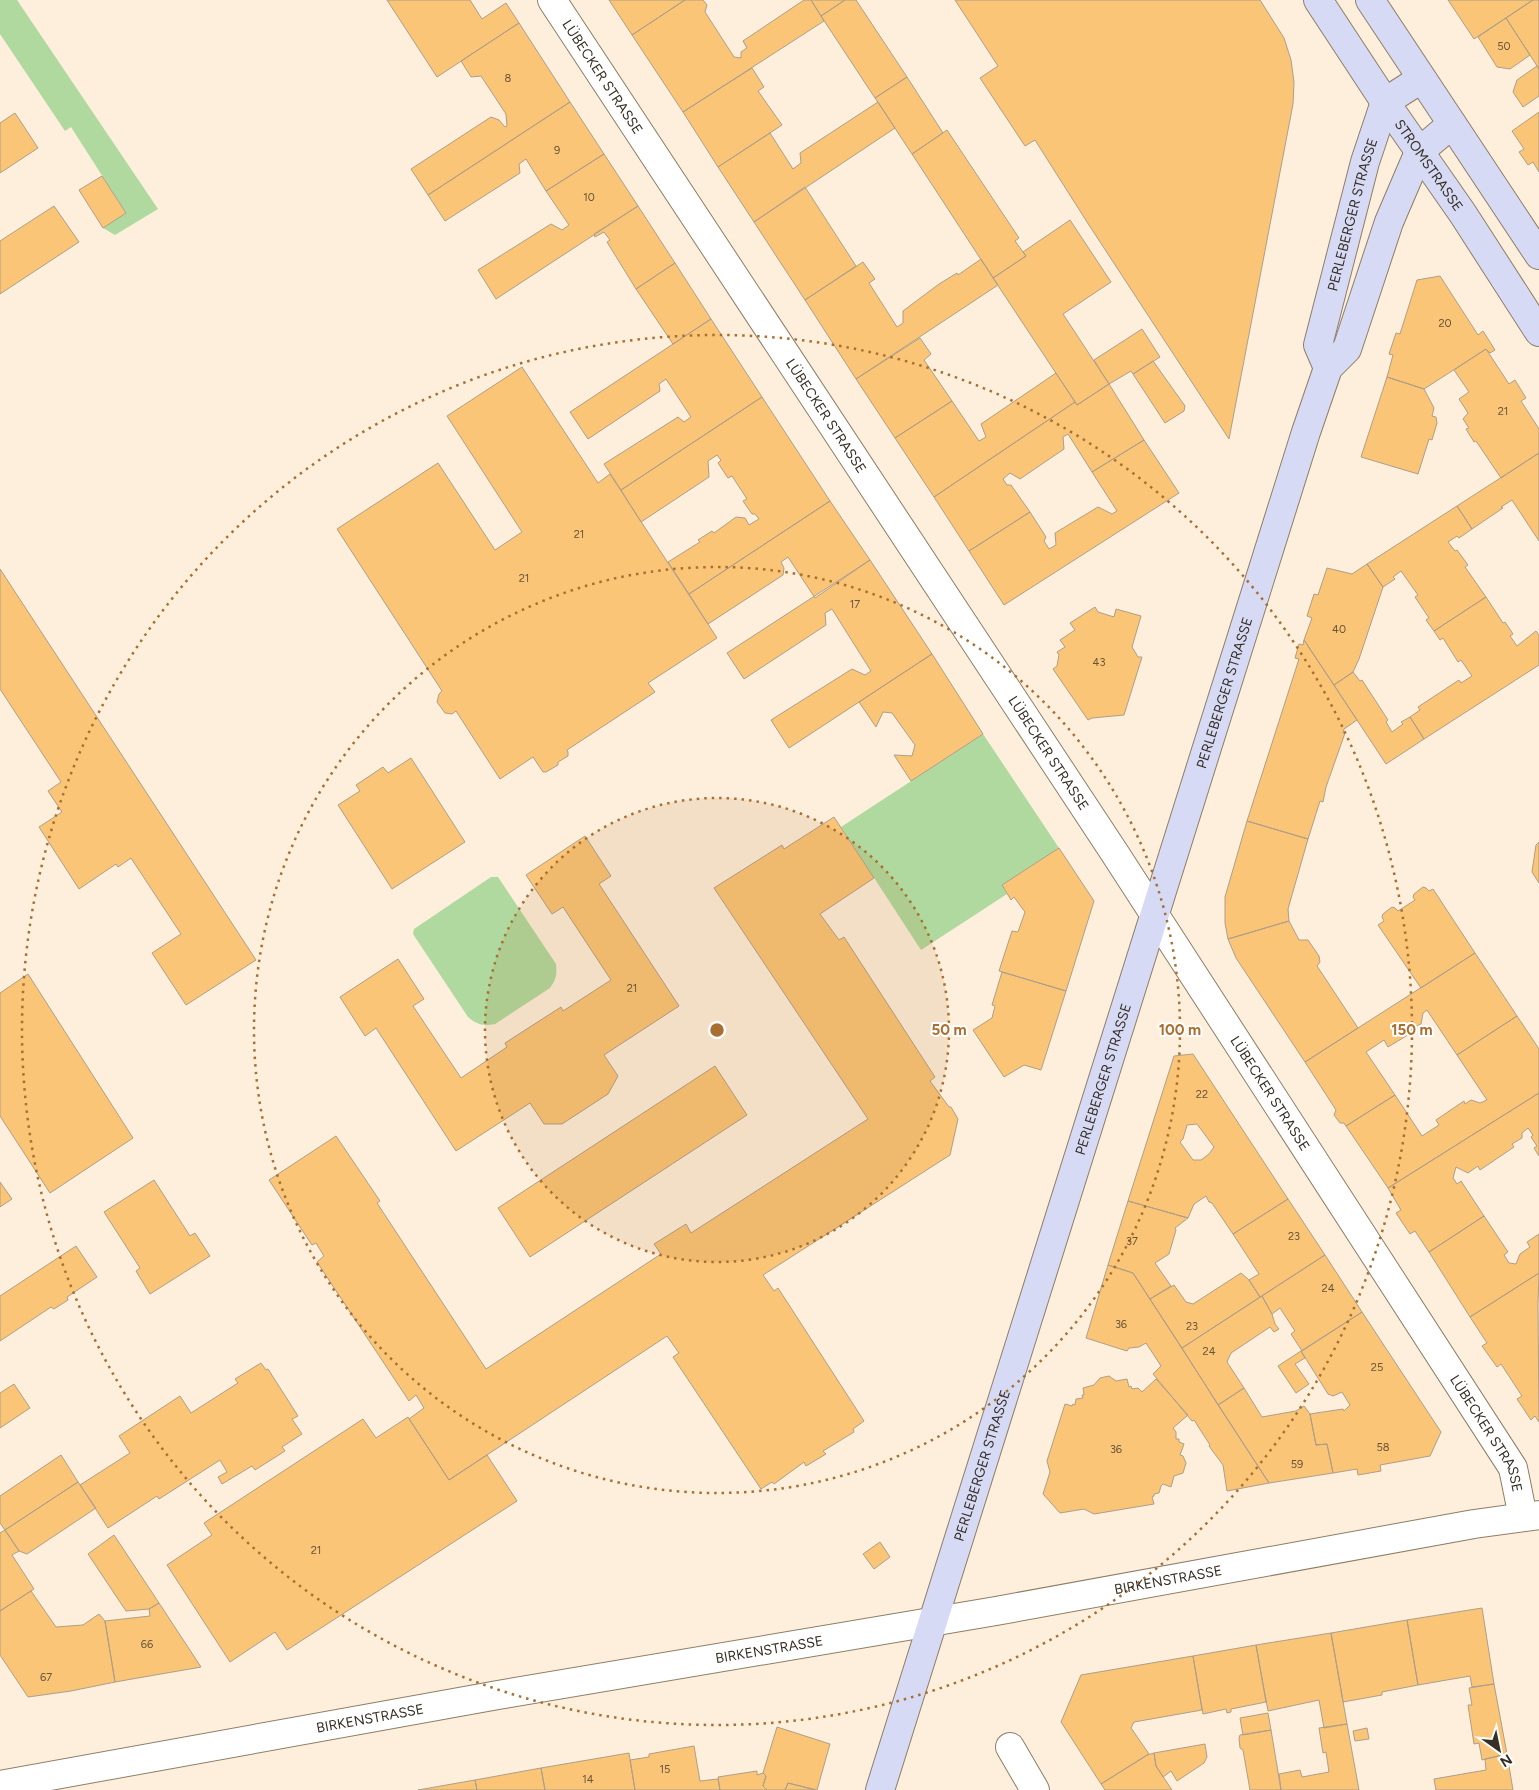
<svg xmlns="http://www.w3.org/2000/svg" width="1539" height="1790" font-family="Figtree,sans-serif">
  <rect width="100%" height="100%" fill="#fdefdb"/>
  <!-- green -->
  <path fill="#afd99e" d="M0,0h17l141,209 -43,26 -12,-7 23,-15 -55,-86 -6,4 -65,-97z
    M983,734l76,114 -57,37 5,9 -86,56 -80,-123z
    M491,877h7l58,87c1,11 0,16 -6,24l-55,36c-11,2 -18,1 -27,-7l-55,-83 1,-5z"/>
  <!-- building -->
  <path fill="#fac577" stroke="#af9e88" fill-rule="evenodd" d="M387,0h83l12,19 24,-16 13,20 -82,54z
    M609,0h76l-53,35z
    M685,0h18l4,5 -2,7 29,45 7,1v-6l6,-4 -4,-7 61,-41h7l13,21 -141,91 -51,-77z
    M811,0h34l-24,16z
    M845,0h11l51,77 -32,21 -54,-82z
    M955,0h305l24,38 7,22 3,22 -1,22 -64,335 -142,-217 -52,-82 -10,6 -45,-68 18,-12z
    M1448,0h85l-59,39z
    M1533,0h6v69l-33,-51z
    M1506,18l24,37 -20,14 -13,-2 -19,-30z
    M519,23l51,79 -142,93 -17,-26 80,-52 8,3 6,7 2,-1 -1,-12 -25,-38 -10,1 -10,-16z
    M1537,66l2,3v27l-16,11 -10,-15 4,-12z
    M752,68l12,19 -6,4 24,34 -64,42 -35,-55z
    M907,77l36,56 -31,21 -37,-56z
    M570,102l34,52 -58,37 -20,-32 -7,5 1,9 -75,48 -17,-26z
    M878,102l17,26 -141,94 -36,-55 52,-34 23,36 8,-6 -1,-10z
    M1539,112v60l-6,-10 -5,3 -9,-13 5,-3 -12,-18z
    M15,113l23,35 -38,25v-50z
    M947,130l72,108 -4,3 11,15 -33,22 -81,-124z
    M604,154l34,52 -142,93 -18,-29 73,-46 11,6 7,-5 -23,-34z
    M102,176l24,37 -23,15 -24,-38z
    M805,187l51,79 -51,34 -51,-78z
    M54,206l25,36 -79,52v-53z
    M638,206l37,57 -39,26 -29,-47 3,-2 -6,-8 -9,5 -1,-3z
    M1070,220l41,62 -48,32 46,70 -32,21 -84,-127 33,-22 -3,-4z
    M981,259l17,26 -142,94 -51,-79 58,-38 12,17 -6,4 28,44 6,-4v-12l36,-27 18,-11 1,2z
    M675,263l36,56 -38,25 -37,-55z
    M1440,276l38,59 5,-4 12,19 -5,3 -4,-4 -62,40 -37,-12 6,-22 -4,-1 7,-21 4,1 17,-54z
    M711,319l51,78 -141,93 -17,-26 74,-47 6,5 7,-5 -25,-38 -7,5 1,7 -72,48 -18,-27z
    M1142,329l18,28 -27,17 -2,-3 -22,13 -15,-24z
    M920,338l11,16 -7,6 28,41 -57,37 -39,-59z
    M1486,349l23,35 6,-4 11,18 -5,3 18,28v24l-38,25 -25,-37 -2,1 -8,-13 3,-1 -6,-9 5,-6 -9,-14 10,-7 -15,-22z
    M1153,361l32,45 -1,5 -19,12 -32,-49z
    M522,367l76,116 12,-9 107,164 -69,45 7,9 -88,58 1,2v4l-10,6v3l-12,7h-3l-10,-15 -33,22 -44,-68 -4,3 -7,-1 -8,-11 2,-8 3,-3 -105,-162 101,-66 57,87 27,-18 -75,-116z
    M1056,373l19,29 -141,95 -39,-59 57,-37 27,40 7,-4 -5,-13z
    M1387,377l37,12 10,19 -2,8 4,1 1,6 -5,17 -3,-1 -11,35 -57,-17z
    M1109,384l35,56 -52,32 -24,-38 -5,3 1,12 -44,30 -10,-6 -7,6 4,6h4l19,27 -61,39 -35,-54 141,-95 2,3z
    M762,397l68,104 -141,93 -21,-32 32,-20 -2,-2 14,-9 2,2 22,-16 9,1 4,7 10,-6 -4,-5h-3l-9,-13 4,-2 -15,-23 -4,2 -10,-15 3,-3 -4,-5 -9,6 1,16 -68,45 -20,-32z
    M1144,440l35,53 -175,112 -35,-54 61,-39 16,25 -2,4 5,8 7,-4 -1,-12 43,-26 14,7 5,-3 -25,-39z
    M1539,453v88l-27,-41 -11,7 2,1 -31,21 -15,-23z
    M830,501l40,59 -55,38 -27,-41 -7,5 3,6 -1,7 -75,49 -19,-30z
    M1457,506l15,23 -13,9 -2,-2 -9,6 7,9 2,-1 11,15 -3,2 21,30 -52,34 -8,-11 3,-2 -14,-21 3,-2 -17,-24 -8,6 2,2 -12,8 -16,-23z
    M870,560l62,94 -143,94 -18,-28 81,-51 13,6 6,-4 -39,-62 -7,4 1,12 -82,54 -17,-26z
    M1367,564l16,23 -24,72 -6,13 -19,13 -30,-45 8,-22 -5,-2 7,-22 4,1 9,-27 25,6z
    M0,569l256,391 -70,45 -34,-52 29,-19 -50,-76 -13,9 -2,-3 -37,25 -40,-62 23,-15 -14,-21 13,-9 -61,-93z
    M1486,597l17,26 2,-1 8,12 -3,2 7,10 19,-15 3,4v30l-115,74 -14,-22 10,-7 -2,-3 41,-27 2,3 11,-7 -11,-16 -3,2 -15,-24 -3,2 -6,-9z
    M1095,607l3,5 16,5 2,-8 25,7 -9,31 6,10h4l-18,58 -32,3 -4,2 -35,-51 4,-3 2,-11 -2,-3 8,-5 -5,-7 15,-10 -5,-7z
    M1304,640l53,80 -13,9 -1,4h2l-19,54 -3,15 -3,-1 -12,38 -61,-18 52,-162 -4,-1 4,-14 4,1z
    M932,654l51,80 -72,47 -17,-26 18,1 3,-11 -23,-32 -9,-1 -7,15 -17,-25z
    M1353,672l7,9 2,-1 26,40 -2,2 6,10 11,-8 -2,-2 9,-5 14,22 -38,25 -52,-79z
    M411,758l54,84 -73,47 -54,-84 22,-14 -4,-6 27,-18 5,6z
    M834,817l40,61 -54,36 19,26 5,-3 91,140 -5,4 19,26h2l7,12 -8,36 -187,120 11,16 4,-3 86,133 -11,8 1,3 -31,19 3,3 -20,12 -2,-4 -30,22 -2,-2 -11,7 -88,-132 6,-4 -12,-17 -218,144 -40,-61 15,-11 -8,-13 -7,6 -92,-139 7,-6 -8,-13 -4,2 -43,-65 67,-44 44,65 -3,2 109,166 175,-115 -7,-10 32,-20 5,9 177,-114 -154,-231 68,-43 2,4z
    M1247,821l61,18 -20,70 1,12 -61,18 -3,-16v-26z
    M585,836l26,40 -12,8 80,122 -75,49 14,21 -10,18 -46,30h-18l-14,-21 -74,48 -80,-123 -11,8 -25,-39 58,-38 26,40 -11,7 48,72 46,-31 -2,-4 56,-36 2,4 48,-31 -48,-73 -11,7 -26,-39z
    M1539,842v41l-7,-11 4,-27z
    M1059,848l35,53 -28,90 -67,-20 13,-40 6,1 7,-20 -11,-15 -3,3 -9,-15z
    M1423,887l3,1 3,3 4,-2 42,64 -54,35 -43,-63 6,-4 -2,-4 1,-3 9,-7 3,1 3,3 17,-11 -2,-3 1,-3z
    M1289,921l10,19h9l11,16 1,6 -3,4 41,62 -53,34 -69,-104 -8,-19z
    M1475,953l42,63 -60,39 -30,-45 -4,3 -2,11 -6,3 1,3 -28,17 -4,-7 -18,12 29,43 -49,31 -2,-3h-4l-6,-8 2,-5 -31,-48z
    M1002,972l64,19 -25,79 -17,-5 -20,12 -31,-47 19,-12 3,-12 -3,-1z
    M28,974l105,164 -83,55 -50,-77v-123z
    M1517,1016l22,33v44l-151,95 -42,-62 49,-31 27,41 17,-11 -3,-5 28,-19 1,3 6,-4 9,3 7,-3 -30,-45z
    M1193,1054l95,145 -55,35 -21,-31 -3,-1 -3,-6 -12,8 -6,14 -60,-17 46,-145zM1197,1124l17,23 -5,7 -8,6h-8l-13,-18 3,-3 4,-14z
    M715,1066l32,49 -217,142 -32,-49z
    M1539,1093v63l-5,-8 3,-2 -6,-9 2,-2 -5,-7 -6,5v5l-10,6 2,3 -34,23 -2,-4 -10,7 -12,-6 -3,11 4,6 4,-3 23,35 -55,36 -14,-21 -5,3 -14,-21 5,-3 -13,-22z
    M154,1180l36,56 5,-3 15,23 -60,38 -14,-23 4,-3 -36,-56z
    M0,1182l12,17 -12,8z
    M1288,1199l37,56 -65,42 -11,-17 10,-6 -26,-40z
    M1128,1201l60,17 -13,10 1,2 -7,24 -14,9 16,23 -21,13 -17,-26 -25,-8z
    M1484,1216l24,36 -4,3 5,8 7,1 4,-10 10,-7 -3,-5 12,-8v39l-69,44 -41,-65z
    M76,1246l21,31 -30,20 1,3 -14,9 -3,-2 -51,34v-45z
    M1325,1255l37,57 -60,39 -11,-17 4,-3 -15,-23 -8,6 -10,-18z
    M1108,1265l25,8 136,210 -42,8 -4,-26 -14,-19 1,-1 -16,-25 -2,1 -39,-47 8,-8 -15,-23 -7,4 -10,1 -2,3 -41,-13z
    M1241,1273l8,7 11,17 -78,51 -32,-49 24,-14 12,17 7,2z
    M1539,1273l-1,31 1,118 -4,-6 -4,4 -14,-21 5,-3 -21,-32 -4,3 -15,-21 5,-3 -17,-26z
    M1262,1296l10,18 3,10 4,5 -5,3 -4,-5 -39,26 -4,9 17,26 -26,17 -36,-57z
    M1362,1312l79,120 -11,24 -50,9 1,6 -23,4 -1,-6 -24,4 -6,-29 -11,1 -6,-31 33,-5 1,2 6,-6 -8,-13 -9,4 -5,-2 -27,-43z
    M1301,1351l4,7 -10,6 14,20 -13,9 -18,-27z
    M261,1363l5,7 2,-1 30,47 -6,3 10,15 -20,13 3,4 -30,19 -3,-4 -30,18 -4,-7 9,-5 -7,-12 -61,39 -2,-3 -49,32 -28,-43 50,-32 -11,-17 61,-40 11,17 47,-30 -3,-4z
    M1109,1376l7,5 11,-2 2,8 2,-1 1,3 6,-1 4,4 14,-13 32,36 -15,13 3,4v7h3v3l5,2 -4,11 3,1 3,7 -3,10 -9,3 -3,11 -8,-3 -2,2 -2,7 -5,1v2l-2,1 2,7 -60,10 -10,-5 -24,4 -17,-19 7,-22 -3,-11 18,-57 7,2 1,-2 2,1 1,-6 7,-1 -1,-3h2l-1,-7 11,-3 6,-7z
    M14,1384l16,24 -30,20v-35z
    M1244,1388l18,29 34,-6 8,-5 6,8 6,31 11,-1 6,29 -64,10 -51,-78z
    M408,1417l41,63 38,-25 30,46 -230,149 -12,-18 -45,30 -63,-97 45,-30 -8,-12 159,-104 13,19z
    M61,1455l17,27 -73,48 -5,-7v-27z
    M78,1482l18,26 -69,46 -8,-3 -14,-21z
    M5,1530l14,21 -7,4 22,34 -34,22v-78z
    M114,1535l45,68 -10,6 -23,2 -38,-57z
    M880,1542l10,15 -16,12 -11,-15z
    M31,1591l25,36 27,-2 16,-11 6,7 10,61 -44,9 -43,6 -28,-42v-44z
    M159,1603l42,64 -86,15 -10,-61 45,-5 -1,-7z
    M1482,1608l12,76 -22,3 -2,-11 -52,9 -11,-65z
    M1407,1620l11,65 -36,7v3l-39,7 -12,-69z
    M1331,1633l16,91 -23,4 -5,-28 -51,11 -12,-66z
    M1256,1645l10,57 -35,7v3l-4,1 -1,-4 -23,5 -10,-58z
    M1193,1656l9,54 -68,12 -3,6 18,26 -48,30 -40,-62 20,-47z
    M1494,1684l13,70 -25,6 -3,-17 -5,1 -6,-39h4l-3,-17z
    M1268,1713l3,17 -28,5 -3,-17z
    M1347,1724l12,66h-78l-2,-16 21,-4 2,7 27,-5 -3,-20 -3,1 -4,-25z
    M777,1727l53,17 -13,46 -29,-7 -3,7h-18l-4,-4 3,-10 -3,-3z
    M1367,1728l2,11 -14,2 -2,-10z
    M1271,1730l10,60h-31l-7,-40 -3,-2 -1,-10 1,-3z
    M1205,1744l2,13 -3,6 -27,18 -6,-10 -8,6 -7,-11 -2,-13z
    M694,1746l6,35 18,-2 2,11h-85l-5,-30 19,-3v-3z
    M629,1753l6,37h-90l-4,-22z
    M1154,1753l2,13 16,24h-67l-4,-6 46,-29z
    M1507,1754l6,36h-77l-2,-11 52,-9 -1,-11z
    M541,1768l4,22h-68l-2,-10z
    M757,1771v4l6,-2 3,3 -3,10 4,4h-47l-2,-13z
    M475,1780l2,10h-59z
    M788,1783l27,7h-30z"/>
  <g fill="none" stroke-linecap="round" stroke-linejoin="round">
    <!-- street casing -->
    <g stroke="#8e7e68" stroke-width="30">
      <g id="street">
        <path id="s1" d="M552,0l562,852 399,616 10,49"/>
        <path d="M1010,1747l25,43"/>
        <path id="s2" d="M0,1785l498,-90 498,-84 478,-87 65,-9"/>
      </g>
    </g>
    <!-- secondary casing -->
    <g stroke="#8e7e68" stroke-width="30">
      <g id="secondary">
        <path id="s3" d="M1318,0l67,102 78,112 76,118"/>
        <path d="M1370,0l169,255"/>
        <path id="s4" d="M1328,368l-10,-23 47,-183 20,-60 36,-23"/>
        <path id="s5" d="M880,1790l426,-1358 22,-64 19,-19 42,-127 30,-70 33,-28"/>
      </g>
    </g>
    <!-- street -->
    <use href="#street" stroke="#fff" stroke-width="28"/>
    <!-- secondary -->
    <use href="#secondary" stroke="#d6daf5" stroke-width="28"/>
  </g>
  <!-- distance rings -->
  <circle cx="717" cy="1030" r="232" fill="#aa6f30" fill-opacity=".12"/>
  <g fill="none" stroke="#aa6f30" stroke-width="2.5" stroke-dasharray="2.5 5">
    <circle cx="717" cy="1030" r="232"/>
    <circle cx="717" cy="1030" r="463"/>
    <circle cx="717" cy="1030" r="695"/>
  </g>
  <g text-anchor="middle" stroke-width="4" stroke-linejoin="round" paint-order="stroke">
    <!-- number labels -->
    <g font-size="11" fill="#67543a">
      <text x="1504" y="50">50</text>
      <text x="508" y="82">8</text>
      <text x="557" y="154">9</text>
      <text x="589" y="201">10</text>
      <text x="1445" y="327">20</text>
      <text x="1503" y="415">21</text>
      <text x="579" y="538">21</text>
      <text x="524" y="582">21</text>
      <text x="855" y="608">17</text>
      <text x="1339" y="633">40</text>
      <text x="1099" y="666">43</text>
      <text x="632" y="992">21</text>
      <text x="1202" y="1098">22</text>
      <text x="1294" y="1240">23</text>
      <text x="1132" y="1245">37</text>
      <text x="1328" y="1292">24</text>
      <text x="1121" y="1328">36</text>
      <text x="1192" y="1330">23</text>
      <text x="1209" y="1355">24</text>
      <text x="1377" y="1371">25</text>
      <text x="1383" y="1451">58</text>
      <text x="1116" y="1453">36</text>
      <text x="1297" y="1468">59</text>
      <text x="316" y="1554">21</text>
      <text x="147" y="1648">66</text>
      <text x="46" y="1681">67</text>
      <text x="665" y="1773">15</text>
      <text x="588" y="1783">14</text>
    </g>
    <!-- street labels -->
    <g font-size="14" fill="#362f26" stroke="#fefefe">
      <text dy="5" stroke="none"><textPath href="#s1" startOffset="92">LÜBECKER STRASSE</textPath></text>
      <text dy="5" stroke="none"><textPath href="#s3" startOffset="199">STROMSTRASSE</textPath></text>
      <text dy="5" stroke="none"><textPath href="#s4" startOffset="160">PERLEBERGER STRASSE</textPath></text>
      <text dy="5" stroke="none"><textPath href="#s1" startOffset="498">LÜBECKER STRASSE</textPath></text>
      <text dy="5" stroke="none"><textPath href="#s5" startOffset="1150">PERLEBERGER STRASSE</textPath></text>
      <text dy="5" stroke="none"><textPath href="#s1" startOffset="902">LÜBECKER STRASSE</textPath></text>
      <text dy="5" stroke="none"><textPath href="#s5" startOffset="745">PERLEBERGER STRASSE</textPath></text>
      <text dy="5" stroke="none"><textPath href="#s1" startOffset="1308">LÜBECKER STRASSE</textPath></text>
      <text dy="5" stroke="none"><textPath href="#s1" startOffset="1712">LÜBECKER STRASSE</textPath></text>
      <text dy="5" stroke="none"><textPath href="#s5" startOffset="340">PERLEBERGER STRASSE</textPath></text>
      <text dy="5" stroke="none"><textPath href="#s2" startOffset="1186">BIRKENSTRASSE</textPath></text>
      <text dy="5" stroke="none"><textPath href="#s2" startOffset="781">BIRKENSTRASSE</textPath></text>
      <text dy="5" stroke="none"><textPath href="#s2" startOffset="376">BIRKENSTRASSE</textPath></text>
    </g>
  </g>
  <circle cx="717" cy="1030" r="8" fill="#aa6f30" stroke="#fefefe" stroke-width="2.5"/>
  <g font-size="15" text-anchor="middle" font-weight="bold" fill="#aa6f30" stroke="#fefefe" stroke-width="4" stroke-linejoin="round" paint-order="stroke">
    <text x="949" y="1035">50 m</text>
    <text x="1180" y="1035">100 m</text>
    <text x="1412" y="1035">150 m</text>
  </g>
  <!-- north arrow -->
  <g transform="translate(1499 1750) rotate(147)" stroke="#fefefe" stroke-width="4" paint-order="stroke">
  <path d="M0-4L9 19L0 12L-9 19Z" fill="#362f26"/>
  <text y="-8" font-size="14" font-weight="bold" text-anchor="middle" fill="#362f26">N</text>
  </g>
</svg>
